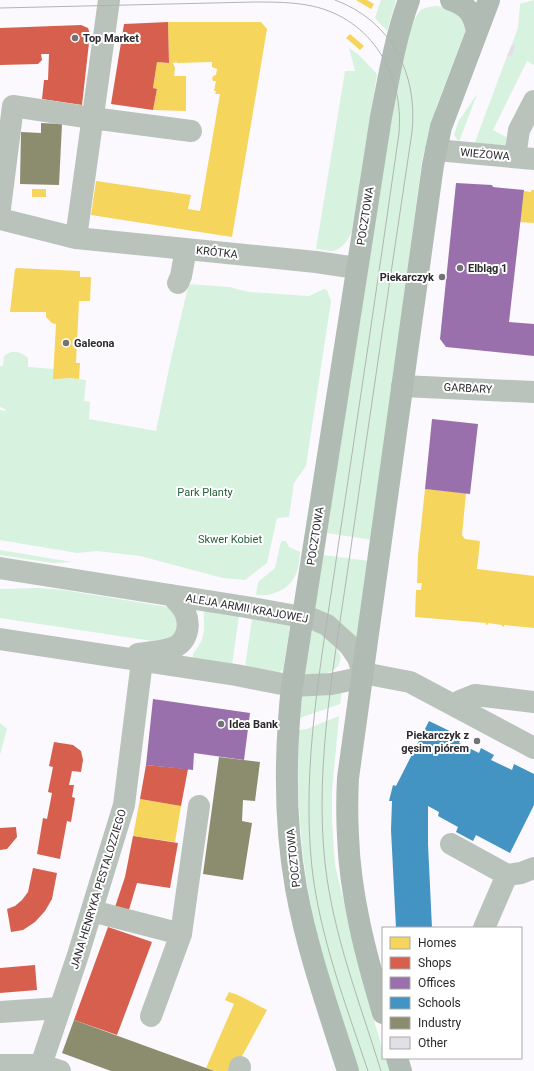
<svg xmlns="http://www.w3.org/2000/svg" width="534" height="1071" font-family="Roboto,sans-serif">
  <rect width="100%" height="100%" fill="#fbf9fd"/>
  <!-- green -->
  <path fill="#d7f2df" d="M381,0h15l-9,31 -12,-13z
    M534,0v65l-7,-4 -34,69 15,8 -2,7 -4,2 -28,-2 33,-89 4,1 5,-11 -4,-2 6,-16 2,-24z
    M436,6l11,1 14,7 5,15 -29,76 -15,55 -50,380 -45,-7 68,-438c4,-18 13,-70 24,-83 4,-5 11,-5 17,-6z
    M349,48l10,7 18,19 -25,157c-3,8 -10,19 -20,20 -5,0 -11,-2 -16,-2l29,-178h10z
    M477,94l-18,48 -5,-7 4,-13z
    M187,284l42,3 20,5 60,4 15,-7 3,1 4,11 -25,165 -12,17 -5,34 -12,1 -10,45 -22,17 -22,-2 -83,-22 -43,-5 -20,2 -77,-13v-130l6,1 -1,-2 -5,-2v-41h3l1,-10c8,-7 17,-5 24,2v9l26,2 16,9 16,2 -2,21 6,1 -1,17 67,12 15,-72 17,-72z
    M281,541h5l3,6 11,5c-1,7 -1,15 -4,22 -6,15 -24,23 -40,21l2,-13 17,-14z
    M0,550l72,12 -19,1 -53,-8z
    M323,555l46,6 -11,80 -43,-32z
    M39,588l24,2 105,17 7,4 3,22 -19,9 -159,-24v-29z
    M205,611l34,5 -7,49 -39,-7v-4c6,-8 10,-14 11,-24 1,-6 -2,-14 1,-19z
    M252,619l38,7 -7,44 -4,2 -34,-5z
    M314,629l9,4 17,21c4,19 -21,22 -34,21l-2,-2 8,-42z
    M342,690l-2,14 -40,14 2,-22z
    M339,716l-7,75v31l3,43 30,125 18,61v7h2l5,13h-32c-13,-43 -28,-86 -39,-130 -18,-70 -23,-139 -20,-211l8,-1z
    M0,723l7,6 -7,26z"/>
  <!-- homes -->
  <path fill="#f6d55c" d="M356,0h11l7,4 -3,5z
    M168,22h93l6,7 -35,208 -141,-22 5,-34 95,14 -3,14 12,2 20,-117h-5l1,-3h-2l2,-10h-3l-1,-2 1,-3 3,-1 1,-6 -5,-2v-5l-35,1v-1l-4,1 2,5 -1,8h12v35l-33,-1 4,-21 -4,-1 4,-26 12,1z
    M350,34l14,12 -4,4 -14,-12z
    M32,189h14v8h-14z
    M531,190h3v33l-15,-1 5,-31 7,1z
    M17,268l63,3v6h11l-1,24h-11l-3,62h4l-1,16 -9,-1 -17,1 3,-55 -4,-1 -6,-6v-5h-36l5,-43z
    M425,489l41,4 -4,42 3,4 15,2 -3,28 57,7v52l-30,-3v2l-2,-1v-1l-14,-2 -1,2h-1v-2l-71,-6 1,-27h5l1,-7h-5l1,-28z
    M140,799l41,7 -6,36 -42,-6z
    M229,992l9,3 29,15 -33,61h-20l-8,-3 28,-64 -9,-4z"/>
  <!-- shops -->
  <path fill="#d6604d" d="M168,22l1,41 -12,-1 -4,26 4,1 -4,21 -42,-6 13,-80z
    M81,25l7,3 2,6 -8,71 -40,-6 2,-19h4l1,-26h-8l1,6 -4,4 -38,1v-37z
    M54,742l19,3 8,6 2,9 -2,12 -9,-1 -3,14h5l-2,12 3,1 -4,24 -4,-1 -7,38 -23,-5 6,-36 4,1 5,-26 -4,-1 5,-25 -4,-1z
    M146,765l42,4 -7,37 -41,-7z
    M16,827l1,10 -10,12 -7,1v-22z
    M133,836l45,7 -8,45 -33,-5 -9,30 -14,-3 11,-33z
    M33,868l24,5 -5,26 -7,12 -10,11 -12,8 -12,2 -4,-23 8,-3 7,-6 6,-8z
    M108,927l44,15 -35,93 -43,-15z
    M35,965l2,25 -37,3v-25z"/>
  <!-- offices -->
  <path fill="#9970ab" d="M456,183l36,2 1,2 31,3 -15,132 25,2v32l-88,-9 -6,-8z
    M432,419l46,5 -8,70 -45,-5z
    M153,699l97,14 -6,47 -50,-7 -1,17 -47,-5z"/>
  <!-- schools -->
  <path fill="#4393c3" d="M429,721l33,16 -3,6 20,10 2,-5 13,7 -3,5 21,10 2,-6 20,10v31l-24,48 -34,-18 -3,6 -17,-9 2,-5 -20,-11 1,-4 -11,-6v38l4,84h-36l-5,-98 1,-29h-3l4,-16 3,1z"/>
  <!-- industry -->
  <path fill="#8c8c6e" d="M41,123l21,1 -3,61 -39,-1 1,-52 20,1z
    M219,757l41,5 -5,39 -12,-1 -1,21 10,2 -9,57 -40,-6z
    M74,1020l132,48 8,3h-103l-49,-18z"/>
  <!-- building -->
  <path fill="#e2dfe7" d="M512,44l4,2 -5,11 -4,-1z"/>
  <g fill="none" stroke-linecap="round" stroke-linejoin="round">
    <!-- minor -->
    <path stroke="#b9c3bc" stroke-width="22" d="M436,150l98,9
      M515,157l4,-27 15,-29
      M0,208l13,-102 79,12 99,13
      M0,219l76,19 240,24 41,6
      M76,238l33,-238
      M178,283l3,-7 5,-27
      M402,386l132,6
      M0,568l246,39 67,12 14,6 23,21 8,12 5,15
      M0,639l236,36 56,11 39,-2 24,-5 8,-6
      M138,654c11,-2 23,-2 34,-6 15,-5 19,-22 13,-36 -3,-6 -9,-12 -14,-17
      M363,673l47,9 124,66
      M455,705l5,-4 15,-6 59,7
      M451,844l56,31 14,-2 13,-5
      M92,911l89,23
      M484,928l23,-53
      M0,1012l60,-4
      M151,1016l30,-82 18,-128
      M0,1065h41l19,6
      M41,1065l37,-110 46,-150 18,-144
      M239,1071l1,-4"/>
    <!-- major -->
    <path stroke="#afbbb3" stroke-width="22" d="M451,0c17,6 23,14 26,32
      M383,1013c-17,-57 -33,-117 -35,-177 -1,-19 -1,-39 0,-58l85,-613 8,-38 48,-127
      M397,1058l4,13
      M348,1071c-19,-60 -41,-121 -52,-183 -12,-67 -11,-136 -4,-202l89,-569c8,-40 14,-79 28,-117"/>
    <!-- tram -->
    <path stroke="#b0b5b3" stroke-width="1" d="M335,0c57,21 83,74 77,132 -21,141 -42,281 -62,422 -14,100 -36,208 -25,309 8,72 35,140 56,208
      M0,8l254,-6c20,0 39,0 58,4 60,13 92,69 87,127 -20,141 -41,281 -62,421 -15,104 -36,210 -25,314 8,70 34,137 56,203"/>
  </g>
  <!-- markers -->
  <g fill="#747277" stroke="#fff" stroke-width="1.5">
    <circle cx="75" cy="38" r="4"/>
    <circle cx="460" cy="268" r="4"/>
    <circle cx="442" cy="277" r="4"/>
    <circle cx="66" cy="343" r="4"/>
    <circle cx="221" cy="724" r="4"/>
    <circle cx="477" cy="741" r="4"/>
  </g>
  <g text-anchor="middle" stroke-width="4" stroke-linejoin="round" paint-order="stroke">
    <!-- poi labels -->
    <g font-size="11" font-weight="bold" fill="#2c2a2f" stroke="#fff" text-anchor="start">
      <text x="83" y="42">Top Market</text>
      <text x="468" y="272">Elbląg 1</text>
      <text x="434" y="281" text-anchor="end">Piekarczyk</text>
      <text x="74" y="347">Galeona</text>
      <text x="229" y="728">Idea Bank</text>
      <text x="469" y="739" text-anchor="end">Piekarczyk z<tspan x="469" dy="13">gęsim piórem</tspan></text>
    </g>
    <!-- street labels -->
    <g font-size="11" fill="#2c2a2f" stroke="#fff">
      <text transform="translate(485 154) rotate(5)" y="4">WIEŻOWA</text>
      <text transform="translate(365 216) rotate(-81)" y="4">POCZTOWA</text>
      <text transform="translate(217 252) rotate(6)" y="4">KRÓTKA</text>
      <text transform="translate(468 388) rotate(3)" y="4">GARBARY</text>
      <text transform="translate(315 536) rotate(-81)" y="4">POCZTOWA</text>
      <text transform="translate(247 608) rotate(10)" y="4">ALEJA ARMII KRAJOWEJ</text>
      <text transform="translate(293 858) rotate(-96)" y="4">POCZTOWA</text>
      <text transform="translate(98 889) rotate(-73)" y="4">JANA HENRYKA PESTALOZZIEGO</text>
    </g>
    <!-- park labels -->
    <g font-size="11" fill="#26603c" stroke="#fff">
      <text x="205" y="496">Park Planty</text>
      <text x="230" y="543">Skwer Kobiet</text>
    </g>
  </g>
  <!-- legend -->
  <rect x="382" y="927" width="140" height="132" fill="#ffffff" stroke="#abaaac"/>
  <rect x="390" y="937" width="20" height="12" fill="#f6d55c" stroke="#abaaac"/>
  <text x="418" y="947" font-size="12" fill="#2c2a2f">Homes</text>
  <rect x="390" y="957" width="20" height="12" fill="#d6604d" stroke="#abaaac"/>
  <text x="418" y="967" font-size="12" fill="#2c2a2f">Shops</text>
  <rect x="390" y="977" width="20" height="12" fill="#9970ab" stroke="#abaaac"/>
  <text x="418" y="987" font-size="12" fill="#2c2a2f">Offices</text>
  <rect x="390" y="997" width="20" height="12" fill="#4393c3" stroke="#abaaac"/>
  <text x="418" y="1007" font-size="12" fill="#2c2a2f">Schools</text>
  <rect x="390" y="1017" width="20" height="12" fill="#8c8c6e" stroke="#abaaac"/>
  <text x="418" y="1027" font-size="12" fill="#2c2a2f">Industry</text>
  <rect x="390" y="1037" width="20" height="12" fill="#e2dfe7" stroke="#abaaac"/>
  <text x="418" y="1047" font-size="12" fill="#2c2a2f">Other</text>
</svg>
